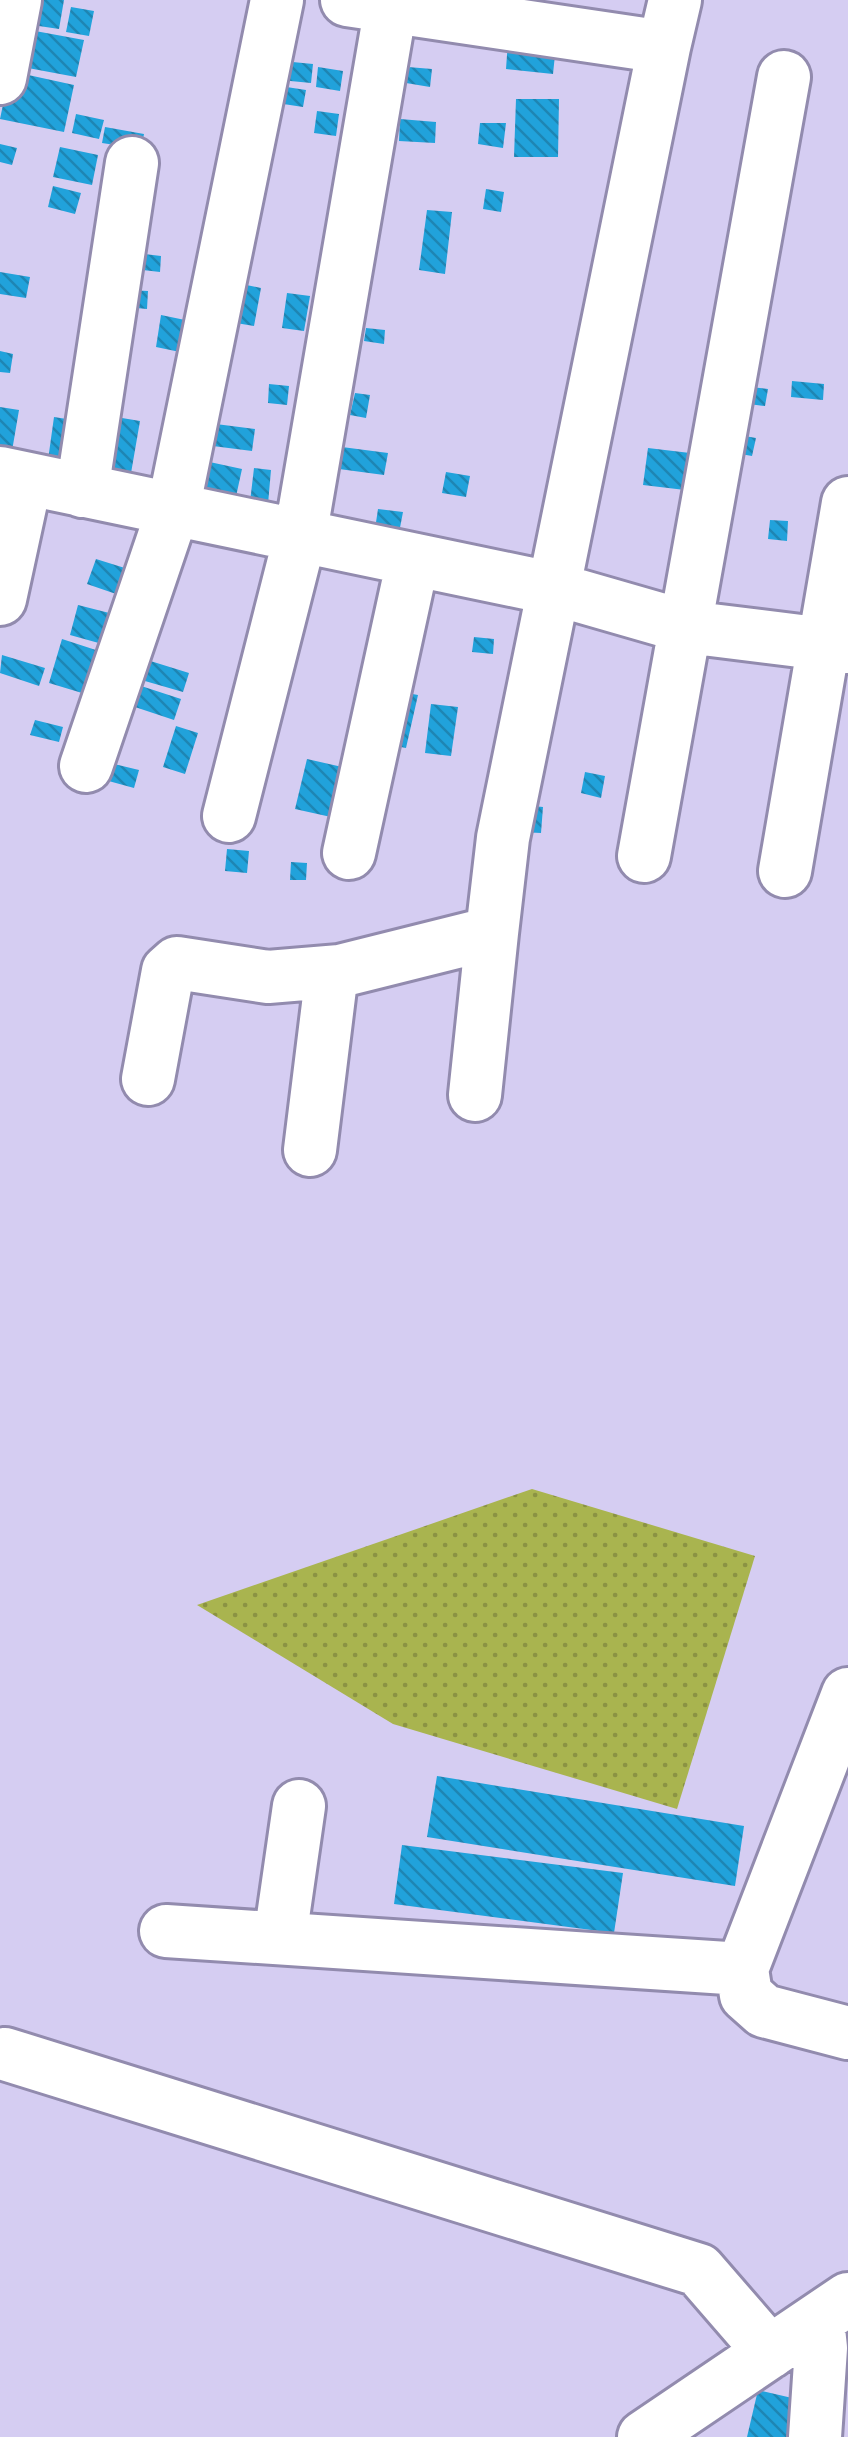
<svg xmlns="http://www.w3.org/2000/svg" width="848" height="2437" font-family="Arial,sans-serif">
  <defs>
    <pattern id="grass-dots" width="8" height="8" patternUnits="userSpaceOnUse" patternTransform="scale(2.5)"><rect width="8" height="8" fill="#a9b44f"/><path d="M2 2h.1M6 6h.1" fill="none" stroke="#8b9343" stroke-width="1.8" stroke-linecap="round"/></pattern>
    <pattern id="building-back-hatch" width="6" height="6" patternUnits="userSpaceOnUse" patternTransform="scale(2.5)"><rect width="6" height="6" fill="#21a2db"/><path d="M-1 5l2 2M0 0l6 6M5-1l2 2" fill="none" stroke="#1e85b3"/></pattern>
  </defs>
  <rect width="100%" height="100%" fill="#d5cdf2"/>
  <!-- grass -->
  <path fill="url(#grass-dots)" d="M532,1489l223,67 -78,253 -284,-85 -196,-119z"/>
  <!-- building -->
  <path fill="url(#building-back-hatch)" d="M23,0h41l-5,29 -40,-6z
    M71,7l23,4 -5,25 -23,-4z
    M19,28l65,12 -8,37 -64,-12z
    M508,41l48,4 -3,29 -47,-5z
    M272,60l41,4 -2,19 -41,-4z
    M318,67l25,4 -3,20 -24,-4z
    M408,67l24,2 -2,18 -24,-4z
    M10,71l64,14 -10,47 -64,-13z
    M267,84l39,6 -3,17 -39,-6z
    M516,99h43l-1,58h-44z
    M317,111l22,3 -3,22 -22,-3z
    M76,114l28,6 -5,19 -27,-6z
    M400,119l36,3 -1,21 -36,-2z
    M480,123h26l-3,25 -25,-4z
    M105,127l39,7 -3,15 -39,-6z
    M0,144l17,4 -5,17 -12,-3z
    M60,147l38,8 -6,30 -39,-8z
    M53,186l28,7 -6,21 -27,-7z
    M486,189l18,3 -3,20 -18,-3z
    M427,210l25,2 -7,62 -26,-4z
    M136,253l25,3 -1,16 -26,-3z
    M0,272l30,5 -4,21 -26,-4z
    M237,283l24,5 -7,38 -24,-4z
    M128,290l20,1 -1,18 -21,-2z
    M287,293l23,3 -6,35 -22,-3z
    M161,315l24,5 -5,32 -24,-5z
    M366,328l19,2 -1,14 -20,-3z
    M0,351l13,3 -3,19 -10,-1z
    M792,381l32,3 -1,16 -32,-3z
    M269,384l20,2 -2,19 -19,-2z
    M743,386l25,3 -3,17 -24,-3z
    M355,393l15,2 -4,23 -16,-3z
    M0,407l19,3 -7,41 -12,-2z
    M54,417l25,4 -6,42 -25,-3z
    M122,418l18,3 -10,58 -18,-3z
    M208,423l47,6 -3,22 -47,-6z
    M733,434l23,4 -4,18 -23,-4z
    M342,447l46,6 -4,22 -45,-6z
    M648,448l42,5 -5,37 -42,-5z
    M205,461l37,8 -7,32 -38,-9z
    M254,468l17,2 -3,34 -18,-2z
    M446,472l24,4 -4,21 -24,-4z
    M378,509l25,3 -4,21 -24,-4z
    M770,520l18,1 -1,20 -19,-2z
    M96,559l32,10 -9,26 -32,-11z
    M78,605l43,11 -8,31 -43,-12z
    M474,637l20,2 -1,15 -21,-2z
    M62,639l43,14 -13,43 -43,-13z
    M2,655l43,13 -6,18 -39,-13z
    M144,659l45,14 -6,19 -45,-13z
    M135,684l46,15 -7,21 -45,-15z
    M396,691l22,4 -12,53 -21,-4z
    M431,704l27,3 -7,49 -26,-3z
    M35,720l28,7 -4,15 -29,-7z
    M176,726l22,7 -13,41 -22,-7z
    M307,759l44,10 -11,50 -45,-10z
    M110,763l29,7 -5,18 -29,-8z
    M585,772l20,4 -4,22 -20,-5z
    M524,805l19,2 -2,26 -20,-1z
    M227,849l22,2 -2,22 -22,-2z
    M291,862l16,1 -1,17h-16z
    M437,1776l307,50 -9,60 -308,-49z
    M402,1845l221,28 -9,60 -220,-29z
    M758,2390l47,11 -8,36h-50z"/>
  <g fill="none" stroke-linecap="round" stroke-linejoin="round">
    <!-- minor casing -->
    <g stroke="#928bae" stroke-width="58">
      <path id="minor" d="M664,47l11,-47
        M0,78l15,-78
        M0,473l555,116 132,38 161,20
        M82,491l50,-328
        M0,599l26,-120
        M86,766l87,-256 104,-510
        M229,816l71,-279 92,-537
        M349,853l64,-293
        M644,856l140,-779
        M785,871l63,-368
        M148,1079l20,-108 9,-8 91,14 72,-6 152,-38 11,-95 161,-791 -317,-47
        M475,1095l17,-162
        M310,1150l22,-178
        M848,1694l-106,275 4,26 18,16 84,22
        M166,1931l576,38
        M280,1938l19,-132
        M5,2054l694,216 71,82
        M644,2437l204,-138
        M815,2437l6,-89 -3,-28"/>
    </g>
    <!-- minor -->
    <use href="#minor" stroke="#fff" stroke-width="52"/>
  </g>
</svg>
